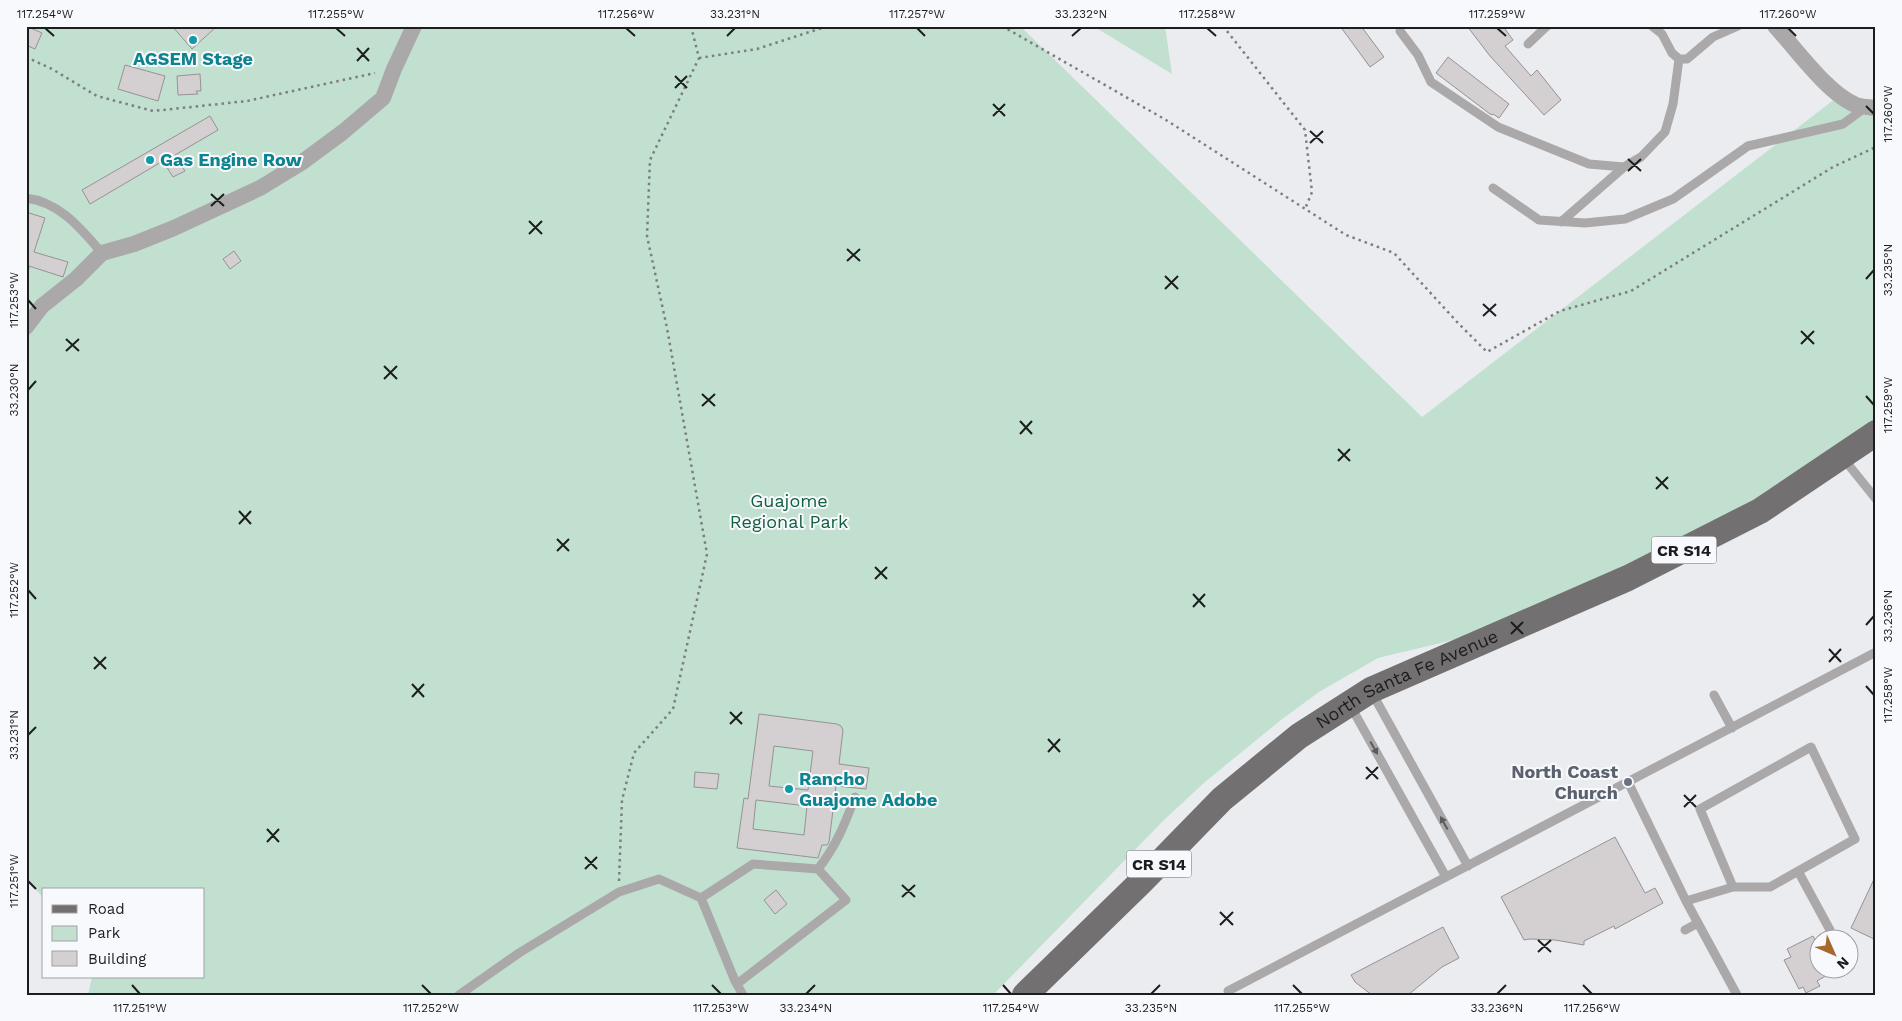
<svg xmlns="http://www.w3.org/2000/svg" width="1902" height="1021" font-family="'Work Sans',sans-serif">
  <rect width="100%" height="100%" fill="#ebecef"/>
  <!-- green -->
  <path fill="#c2e0cf" d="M26,26h994l402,391 418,-322 36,14v325l-79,54 -281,137 -138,33 -59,34 -38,28 -76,62 -40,37 -172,176h-905l4,-18h112v-87h-160v8l-18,-18z
    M1093,26h72l7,48z"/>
  <!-- building -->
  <path fill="#d4d0d2" stroke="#969294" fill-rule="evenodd" d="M26,26l16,7 -7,16 -9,-4z
    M172,26h45l-25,23z
    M1340,26h21l23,31 -14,10z
    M1467,26h36l10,14 -8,6 26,30 6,-6 24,30 -17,15 -54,-59z
    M1448,57l61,47 -10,14 -6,-4 -1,1 -2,-1 -54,-41z
    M125,65l40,11 -7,25 -40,-12z
    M200,74l1,17h-5l2,3 -20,1 -1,-19z
    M210,116l8,14 -43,25 10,16 -12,6 -10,-16 -73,43 -8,-14z
    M26,212l19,6 -11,34 34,10 -5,15 -34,-11v3l-3,-1z
    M234,251l7,10 -11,8 -7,-10z
    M759,714l78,10 4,2 2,4 -4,34 30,4 -3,21 -30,-3 -7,56 -2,3h-5l-4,13 -81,-10 7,-50 4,1zM774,746l39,5 -5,39 -39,-4zM756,800l51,6 -3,29 -51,-6z
    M695,772l24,2 -2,15 -23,-2z
    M1615,837l30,56 10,-5 8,15 -48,26 -1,-3 -30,15v4l-29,-5 -25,-1 -6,1 -23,-43z
    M1876,875v65l-25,-12z
    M776,890l11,14 -12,10 -11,-14z
    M1443,927l16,31 -17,9 -34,28h-36l-17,-13 -4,-7z
    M1813,936l7,14v18h20l-23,13 3,5 -14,7 -3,-6 -4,2 -15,-29 7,-3 -4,-8z"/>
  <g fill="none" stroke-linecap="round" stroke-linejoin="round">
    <!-- path -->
    <path stroke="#7d7e80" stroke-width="2.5" stroke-dasharray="2.5 4" stroke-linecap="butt" d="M1002,26l164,94 180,115 48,18 64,70 29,29 73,-41 71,-20 202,-124 43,-20
      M1223,26l82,104 7,62 -7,17
      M26,57l26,12 45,27 56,15 94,-10 128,-28
      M699,58l58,-9 71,-23
      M619,881l3,-81 12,-47 39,-44 34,-155 -40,-226 -20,-92 3,-76 49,-102 -8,-32"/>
    <!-- service -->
    <path stroke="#aaa8a9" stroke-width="9" d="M1652,26l10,8 10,19 7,6h8l26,-22 25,-11
      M1400,31l18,24 13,27 67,45 91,37 35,3 17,-10 24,-25 8,-28 6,-45
      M1528,44l19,-18
      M1493,188l46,32 46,3 40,-4 48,-20 75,-53 95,-22 23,-17
      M26,198c34,4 55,31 76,55
      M1561,222l63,-55
      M1843,458l33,41
      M1371,691l97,175
      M1714,695l18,33
      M1350,705l96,172
      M1628,782l58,119 51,94
      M818,869c18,-23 27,-45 37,-72
      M1798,871l32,59
      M701,898l52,-34 65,5 28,31 -109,84
      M1686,901l47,-14h37l85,-48 -44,-92 -111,62 33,78
      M1685,930l13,-7
      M1228,991l648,-339
      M459,995l60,-42 100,-61 40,-13 42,19 34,83 8,14"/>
    <!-- minor -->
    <path stroke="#aaa8a9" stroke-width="16" d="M1775,26c21,23 53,68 81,79 6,2 14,2 20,3
      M26,327l16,-21 34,-27 26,-26 32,-9 40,-16 86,-40 41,-25 42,-31 40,-34 11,-29 20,-43"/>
    <!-- primary -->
    <path stroke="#737071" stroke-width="26" id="s1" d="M1025,995l117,-114 80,-82 77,-63 72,-46 257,-112 132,-67 116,-78"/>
  </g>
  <!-- one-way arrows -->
  <defs><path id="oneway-solid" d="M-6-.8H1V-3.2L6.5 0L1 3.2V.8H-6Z" transform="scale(1.25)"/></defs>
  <g fill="#5c5c5d">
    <use href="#oneway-solid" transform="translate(1374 748) rotate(61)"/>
    <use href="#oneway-solid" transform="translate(1444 823) rotate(-119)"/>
  </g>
  <!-- ticks -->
  <path fill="none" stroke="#1c1d1e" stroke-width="2" d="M45,28l9,8M336,28l9,8M626,28l9,8M917,28l8,8M1207,28l9,8M1497,28l9,8M1788,28l8,8M727,36l8,-8M1072,36l9,-8M357,48l12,13M357,61l12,-13M675,76l12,12M675,88l12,-12M993,104l12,12M1866,106l8,8M993,116l12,-12M1310,131l13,12M1310,143l13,-12M1628,159l13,12M1628,171l13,-12M211,194l13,12M211,206l13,-12M529,221l13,13M529,234l13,-13M847,249l13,12M847,261l13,-12M1165,276l13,13M1866,279l8,-9M1165,289l13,-13M28,300l8,9M1483,304l13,12M1483,316l13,-12M1801,331l13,13M66,339l13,12M1801,344l13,-13M66,351l13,-12M384,366l13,13M384,379l13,-13M28,390l8,-9M702,394l13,12M1866,396l8,9M702,406l13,-12M1020,421l12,13M1020,434l12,-13M1338,449l12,12M1338,461l12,-12M1656,477l12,12M1656,489l12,-12M239,511l12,13M239,524l12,-13M557,539l12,12M557,551l12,-12M875,567l12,12M875,579l12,-12M28,590l8,9M1193,594l12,13M1193,607l12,-13M1511,622l12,12M1866,625l8,-9M1511,634l12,-12M1829,649l12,13M94,657l12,12M1829,662l12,-13M94,669l12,-12M412,684l12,13M1866,686l8,9M412,697l12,-13M730,712l12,12M730,724l12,-12M28,735l8,-8M1048,739l12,13M1048,752l12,-13M1366,767l12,12M1366,779l12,-12M1684,795l12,12M1684,807l12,-12M267,829l12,13M267,842l12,-13M585,857l12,12M585,869l12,-12M28,881l8,8M902,885l13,12M902,897l13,-12M1220,912l13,13M1220,925l13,-13M1538,940l13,12M1538,952l13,-12M132,985l8,9M422,985l9,9M712,985l9,9M1003,985l8,9M1293,985l9,9M1583,985l9,9M806,994l9,-9M1151,994l9,-9M1497,994l9,-9"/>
  <!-- markers -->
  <g fill="#0f9aa8" stroke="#f8f9fd" stroke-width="2">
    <circle cx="193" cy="40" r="5"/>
    <circle cx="150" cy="160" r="5"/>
    <circle cx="789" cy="789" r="5"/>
  </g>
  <circle fill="#6b7280" stroke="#f8f9fd" stroke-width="2" cx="1628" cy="782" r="5"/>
  <g text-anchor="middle" stroke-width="4" stroke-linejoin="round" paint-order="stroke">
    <!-- shield labels -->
    <g fill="#f8f9fd" stroke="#5e5f61" stroke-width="1">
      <rect x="1651.5" y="536.5" width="65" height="27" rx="4"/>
      <rect x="1126.5" y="850.5" width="65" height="27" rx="4"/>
    </g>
    <g font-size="16" font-weight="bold" fill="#1c1d1e">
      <text x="1684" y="556">CR S14</text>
      <text x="1159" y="870">CR S14</text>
    </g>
    <!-- culture labels -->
    <g font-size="18" font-weight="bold" fill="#0d838f" stroke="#f8f9fd" text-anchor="start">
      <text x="193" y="65" text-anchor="middle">AGSEM Stage</text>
      <text x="160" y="166">Gas Engine Row</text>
      <text x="799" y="785">Rancho<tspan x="799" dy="21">Guajome Adobe</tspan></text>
    </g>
    <!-- park labels -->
    <g font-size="18" fill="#116040" stroke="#f8f9fd">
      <text x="789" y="507">Guajome<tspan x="789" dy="21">Regional Park</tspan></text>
    </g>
    <!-- street labels -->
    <g font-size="18" fill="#1c1d1e" stroke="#f8f9fd">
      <text dy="6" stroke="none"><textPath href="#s1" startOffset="500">North Santa Fe Avenue</textPath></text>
    </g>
    <!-- worship labels -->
    <g font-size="18" font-weight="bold" fill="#5b616d" stroke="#f8f9fd" text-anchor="end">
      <text x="1618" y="778">North Coast<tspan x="1618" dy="21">Church</tspan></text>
    </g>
  </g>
  <!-- border -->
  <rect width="1902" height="1021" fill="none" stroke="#f8f9fd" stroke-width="55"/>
  <!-- legend -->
  <rect x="42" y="888" width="162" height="90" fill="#f8f9fd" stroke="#a0a1a4"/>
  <rect x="52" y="905" width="25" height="8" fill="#737071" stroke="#a0a1a4"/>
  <text x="88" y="914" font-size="15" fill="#1c1d1e">Road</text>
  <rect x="52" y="926" width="25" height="15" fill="#c2e0cf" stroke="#a0a1a4"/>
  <text x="88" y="938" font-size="15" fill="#1c1d1e">Park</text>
  <rect x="52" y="951" width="25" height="15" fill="#d4d0d2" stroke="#a0a1a4"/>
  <text x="88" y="964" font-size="15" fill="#1c1d1e">Building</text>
  <!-- north arrow -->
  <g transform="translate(1834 954) rotate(135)"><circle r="24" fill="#f8f9fd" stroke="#a0a1a4"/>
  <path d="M0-4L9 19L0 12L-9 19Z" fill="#a6692d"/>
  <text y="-8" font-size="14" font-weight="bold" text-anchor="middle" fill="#1c1d1e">N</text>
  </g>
  <rect x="28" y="28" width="1846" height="966" fill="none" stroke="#1c1d1e" stroke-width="2"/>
  <g font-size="12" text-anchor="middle" fill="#1c1d1e">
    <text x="45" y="18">117.254°W</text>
    <text x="336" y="18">117.255°W</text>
    <text x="626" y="18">117.256°W</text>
    <text x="735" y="18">33.231°N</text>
    <text x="917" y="18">117.257°W</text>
    <text x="1081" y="18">33.232°N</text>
    <text x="1207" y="18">117.258°W</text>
    <text x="1497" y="18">117.259°W</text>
    <text x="1788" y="18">117.260°W</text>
    <text transform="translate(1888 114) rotate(-90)" y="4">117.260°W</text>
    <text transform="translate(1888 270) rotate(-90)" y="4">33.235°N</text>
    <text transform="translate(14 300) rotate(-90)" y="4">117.253°W</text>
    <text transform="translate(14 390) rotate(-90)" y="4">33.230°N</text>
    <text transform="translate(1888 405) rotate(-90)" y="4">117.259°W</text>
    <text transform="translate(14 590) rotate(-90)" y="4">117.252°W</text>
    <text transform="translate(1888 616) rotate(-90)" y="4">33.236°N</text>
    <text transform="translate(1888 695) rotate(-90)" y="4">117.258°W</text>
    <text transform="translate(14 735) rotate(-90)" y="4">33.231°N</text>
    <text transform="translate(14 881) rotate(-90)" y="4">117.251°W</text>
    <text x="140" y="1012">117.251°W</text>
    <text x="431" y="1012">117.252°W</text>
    <text x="721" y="1012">117.253°W</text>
    <text x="806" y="1012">33.234°N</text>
    <text x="1011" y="1012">117.254°W</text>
    <text x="1151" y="1012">33.235°N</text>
    <text x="1302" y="1012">117.255°W</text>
    <text x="1497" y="1012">33.236°N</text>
    <text x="1592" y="1012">117.256°W</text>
  </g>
</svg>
